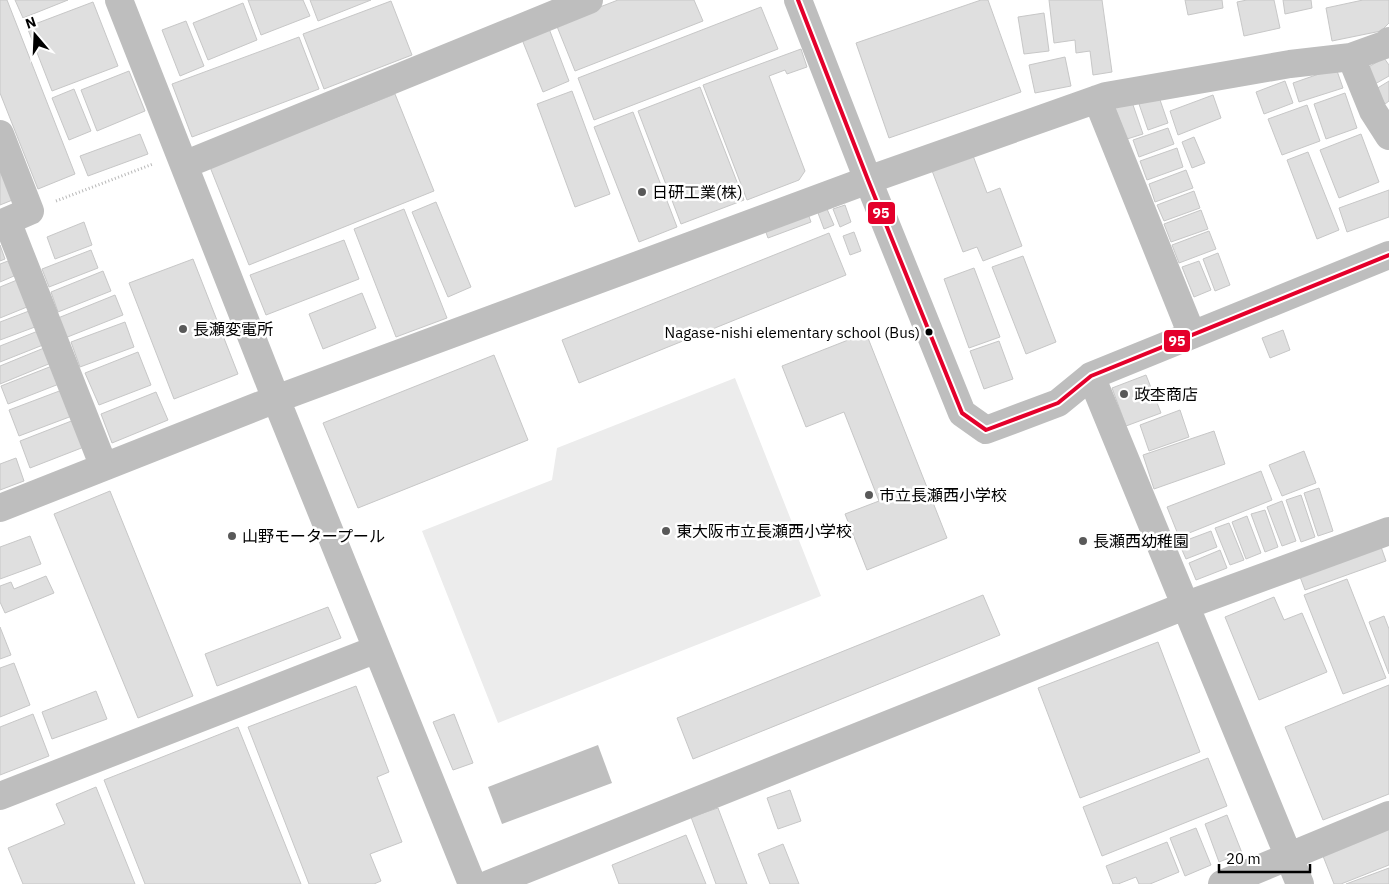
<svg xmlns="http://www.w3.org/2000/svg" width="1389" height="884" font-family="'IBM Plex Sans','Noto Sans JP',sans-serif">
  <rect width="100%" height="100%" fill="#fff"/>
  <!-- green -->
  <path fill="#ececec" d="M735,378l86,218 -323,127 -76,-192 130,-51 5,-32z"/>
  <!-- water -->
  <path fill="#bfbfbf" d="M598,745l14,38 -110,41 -14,-37z"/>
  <!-- building -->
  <path fill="#dfdfdf" stroke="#c7c7c7" d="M0,0h7l68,174 -37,15 -38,-96z
    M15,0h53l-45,18z
    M248,0h55l7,16 -49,19z
    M310,0h61l-53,21z
    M618,0h76l9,21 -128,50 -19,-47z
    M981,0h7l33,92 -132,46 -33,-95z
    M1049,0h53l10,72 -19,3 -3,-24 -14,2 -1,-13 -21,3z
    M1185,0h37l1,8 -35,7z
    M1247,0h27l6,28 -36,8 -7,-34z
    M1283,0h28l1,8 -27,6z
    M1363,0h26v23l-8,8 -49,10 -6,-33z
    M391,1l21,54 -88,34 -21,-55z
    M93,2l25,64 -66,25 -25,-64z
    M243,3l14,37 -49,20 -15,-37z
    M761,7l17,42 -184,71 -16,-42z
    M1044,13l5,38 -25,3 -6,-37z
    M186,21l18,45 -24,10 -18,-46z
    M548,26l21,55 -26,11 -22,-55z
    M299,37l20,52 -127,48 -20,-53z
    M801,49l6,18 -20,7 -2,-4 -16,6 36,95 -6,9 -52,20 -44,-115z
    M1065,57l6,29 -36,7 -6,-28z
    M1384,58l5,7v11l-14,8 -10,-15z
    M1336,68l7,20 -44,14 -6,-19z
    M129,71l16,40 -48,20 -16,-41z
    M1285,81l8,22 -29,11 -8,-22z
    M1389,81v20l-4,3 -9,-15z
    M700,87l44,113 -63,24 -43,-113z
    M74,89l17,42 -22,9 -17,-42z
    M572,91l38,103 -35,13 -38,-103z
    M1345,93l12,35 -31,11 -12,-35z
    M395,94l39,97 -185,74 -39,-98z
    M1213,95l8,23 -43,17 -8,-24z
    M1159,97l9,26 -20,7 -9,-26z
    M1132,102l11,32 -16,5 -12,-31z
    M1307,105l13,36 -38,14 -14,-36z
    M633,112l44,115 -38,15 -45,-115z
    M1168,128l6,16 -35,13 -6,-17z
    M140,134l8,20 -60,22 -8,-20z
    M1361,134l18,48 -40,16 -19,-48z
    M1194,137l11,26 -13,5 -10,-26z
    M1177,148l6,19 -36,13 -7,-19z
    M1308,152l31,78 -22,9 -30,-79z
    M972,153l15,40 13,-5 22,58 -39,15 -6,-14 -14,5 -32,-84z
    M0,160l15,39 -15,6z
    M1186,170l7,18 -38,14 -6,-18z
    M1389,190v27l-42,15 -8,-24z
    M1194,191l6,17 -36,13 -7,-16z
    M436,202l35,85 -23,10 -36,-85z
    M845,205l6,17 -11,5 -7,-18z
    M404,209l43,109 -51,19 -42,-108z
    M827,209l7,16 -10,4 -6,-16z
    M1201,210l7,19 -37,13 -7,-18z
    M807,211l4,11 -43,16 -4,-11z
    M84,222l8,23 -37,14 -8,-22z
    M1209,231l7,18 -37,14 -7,-18z
    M854,232l7,19 -11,4 -7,-19z
    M829,233l17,42 -267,108 -17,-43z
    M344,240l15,39 -93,36 -16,-40z
    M0,245l5,14 -5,2z
    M91,250l7,18 -49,19 -7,-18z
    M1218,253l12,32 -15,6 -12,-32z
    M1023,256l33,86 -30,12 -34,-87z
    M193,259l45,115 -64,25 -45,-116z
    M8,261l6,15 -14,6v-18z
    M1199,261l12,29 -17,7 -12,-30z
    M974,268l26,69 -31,11 -25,-69z
    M103,271l8,20 -53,21 -7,-20z
    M17,280l10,27 -27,11v-31z
    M362,293l14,35 -53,21 -14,-35z
    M115,295l8,20 -58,23 -7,-20z
    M29,311l6,16 -35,13v-18z
    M125,322l9,25 -54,20 -9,-25z
    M1283,330l7,20 -20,8 -8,-20z
    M38,331l5,14 -43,17v-16z
    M866,333l81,205 -80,32 -22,-56 34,-13 -35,-89 -38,15 -24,-61z
    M999,341l14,38 -29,10 -14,-38z
    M44,348l7,15 -51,21v-18z
    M138,352l13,33 -52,20 -14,-32z
    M494,355l34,85 -170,68 -35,-85z
    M52,366l7,18 -51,20 -7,-18z
    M1146,375l15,38 -35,13 -14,-38z
    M62,390l10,26 -53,20 -10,-26z
    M156,392l12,28 -56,23 -11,-29z
    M1180,410l9,27 -40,14 -9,-26z
    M74,420l10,27 -54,21 -10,-27z
    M1214,431l11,33 -71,25 -11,-34z
    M1304,451l12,32 -34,13 -13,-31z
    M16,458l8,23 -24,9v-26z
    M1261,471l11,29 -93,37 -12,-30z
    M1319,488l14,43 -15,5 -14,-43z
    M110,491l83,205 -55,22 -84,-204z
    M1301,495l14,42 -14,5 -15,-42z
    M1282,501l14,40 -14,5 -15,-39z
    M1265,510l13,37 -13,5 -14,-38z
    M1247,516l14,37 -15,6 -14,-37z
    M1229,523l15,37 -14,5 -15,-37z
    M1211,531l6,16 -31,12 -7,-16z
    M30,536l11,28 -41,15v-32z
    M1380,544l6,17 -81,29 -6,-16z
    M1220,550l7,18 -31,12 -7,-17z
    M46,576l8,17 -49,20 -5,-11v-16l11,-4 3,7z
    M1347,579l39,99 -43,16 -39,-99z
    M983,595l17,40 -307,124 -16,-41z
    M1274,597l10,23 18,-7 25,59 -68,28 -34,-83z
    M328,607l13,31 -124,48 -12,-32z
    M1384,616l5,13v45l-20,-52z
    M0,627l11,28 -11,4z
    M1158,642l42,110 -120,46 -42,-110z
    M14,663l16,42 -30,12v-49z
    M1389,685v109l-66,26 -38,-93z
    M356,686l33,86 -12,5 25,65 -32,12 11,27 -7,3h-65l-61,-157z
    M96,691l11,28 -55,20 -10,-27z
    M33,714l16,42 -49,19v-48z
    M454,714l19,49 -20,7 -20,-48z
    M238,727l63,157h-156l-41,-104z
    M1208,758l19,48 -125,50 -19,-49z
    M96,787l39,97h-112l-15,-36 57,-24 -9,-20z
    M790,790l11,31 -23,8 -11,-31z
    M718,808l29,76h-31l-25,-67z
    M1227,815l15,38 -23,9 -14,-38z
    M1389,825v40l-48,19h-7l-13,-33z
    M1196,828l15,37 -26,11 -15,-38z
    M686,835l20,49h-87l-7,-19z
    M1167,842l12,30 -29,12h-11l-3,-7 -18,7h-5l-7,-18z
    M783,844l16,40h-29l-12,-30z
    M1389,868v16h-43z"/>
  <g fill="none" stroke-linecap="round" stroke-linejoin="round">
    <!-- path -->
    <path stroke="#b9b9b9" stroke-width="3" stroke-dasharray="1 2.5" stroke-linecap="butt" d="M56,201l97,-37"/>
    <!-- minor -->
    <path stroke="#bebebe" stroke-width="28" d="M119,0l157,399 196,485
      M798,0l70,180 94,233 24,17 72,-27 33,-27 298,-121
      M1351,57l22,54 16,25
      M1097,99l95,236
      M0,134l30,77 -30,13
      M184,165l405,-165
      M7,221l97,246
      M1091,376l209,508
      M0,508l276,-109 592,-219 238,-84 184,-32 61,-7 36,-13 2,-3
      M0,796l377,-147
      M489,884l698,-279 202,-74
      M1222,884l167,-69"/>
    <!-- bus-1 casing -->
    <g stroke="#fff" stroke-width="8">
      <path id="bus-1" d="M798,0l70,180 94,233 24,17 72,-27 33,-27 298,-121"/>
    </g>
    <!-- bus-1 -->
    <use href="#bus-1" stroke="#e4002b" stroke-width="4"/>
  </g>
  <!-- markers -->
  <g fill="#595959" stroke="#fff" stroke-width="2">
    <circle cx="642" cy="192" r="5"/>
    <circle cx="183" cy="329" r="5"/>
    <circle cx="1124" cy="394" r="5"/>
    <circle cx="869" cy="495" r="5"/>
    <circle cx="666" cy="531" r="5"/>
    <circle cx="232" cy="536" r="5"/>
    <circle cx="1083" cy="541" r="5"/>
  </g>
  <circle fill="#000" stroke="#fff" stroke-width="2" cx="929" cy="332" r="4.5"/>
  <g text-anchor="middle" stroke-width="5" stroke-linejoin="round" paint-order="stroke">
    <!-- bus labels -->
    <g font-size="15" fill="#000" stroke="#fff" text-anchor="end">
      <text x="920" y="338">Nagase-nishi elementary school (Bus)</text>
    </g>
    <!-- poi labels -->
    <g font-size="16" fill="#000" stroke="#fff" text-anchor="start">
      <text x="652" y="198">日研工業(株)</text>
      <text x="193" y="335">長瀬変電所</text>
      <text x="1134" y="400">政杢商店</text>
      <text x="879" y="501">市立長瀬西小学校</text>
      <text x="676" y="537">東大阪市立長瀬西小学校</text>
      <text x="242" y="542">山野モータープール</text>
      <text x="1093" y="547">長瀬西幼稚園</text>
    </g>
  </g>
  <g stroke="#fff" stroke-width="2">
    <rect x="867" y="201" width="29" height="24" rx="5" fill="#e4002b"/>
    <rect x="1163" y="329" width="28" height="24" rx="5" fill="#e4002b"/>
  </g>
  <g font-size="14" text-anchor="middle" font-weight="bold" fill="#fff">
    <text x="881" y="218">95</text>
    <text x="1177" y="346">95</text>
  </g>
  <!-- north arrow -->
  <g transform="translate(35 35) rotate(341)" stroke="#ffffff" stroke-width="4" paint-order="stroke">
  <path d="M0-4L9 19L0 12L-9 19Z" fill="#000000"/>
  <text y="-8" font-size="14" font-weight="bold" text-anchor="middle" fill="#000000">N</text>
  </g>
  <!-- scale -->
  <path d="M1219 864v8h91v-8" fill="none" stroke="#000000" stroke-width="2.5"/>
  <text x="1226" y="864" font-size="15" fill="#000000" stroke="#ffffff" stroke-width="4" paint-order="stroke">20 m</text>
</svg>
